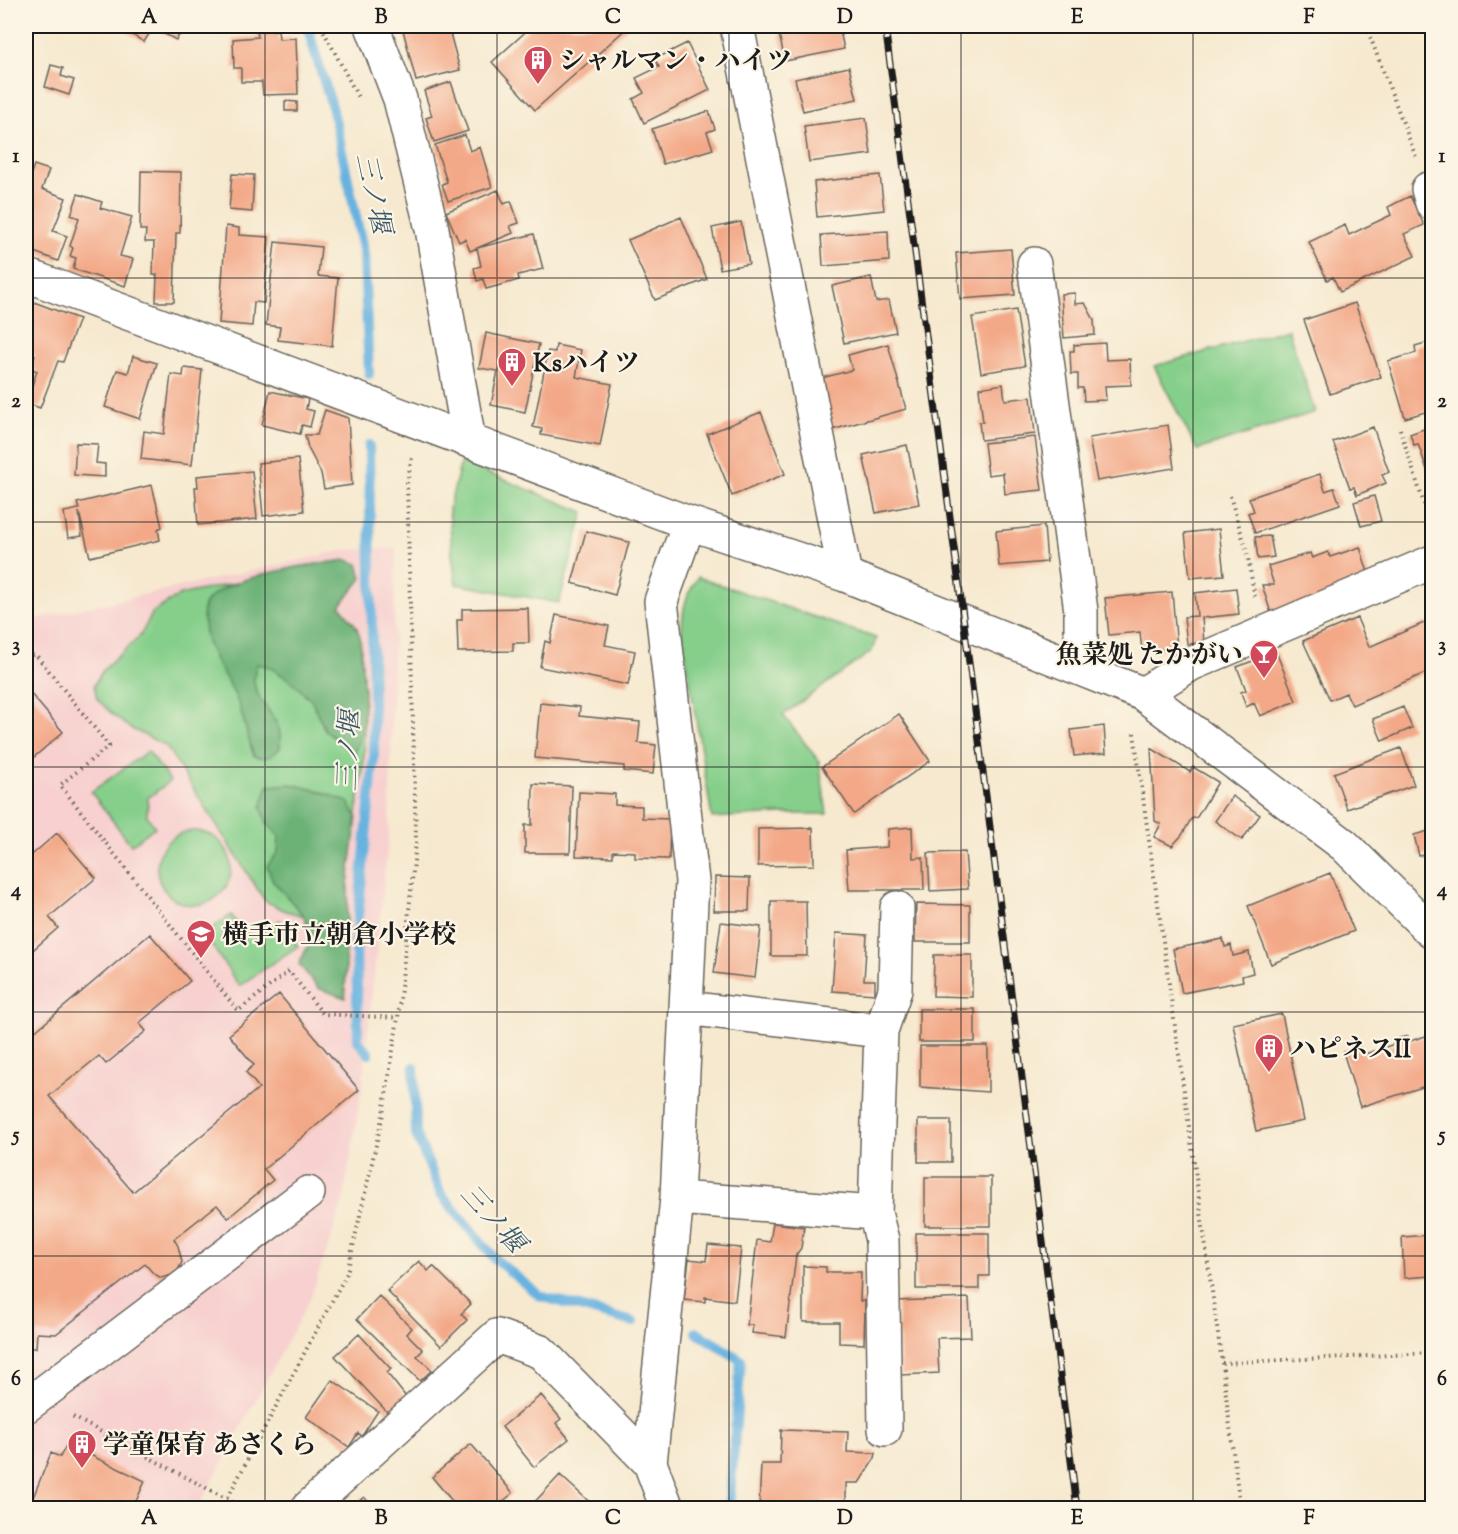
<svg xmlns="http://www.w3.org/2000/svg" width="1458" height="1534" font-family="'Sorts Mill Goudy','Noto Serif JP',serif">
  <rect width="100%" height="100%" fill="#fcf5e5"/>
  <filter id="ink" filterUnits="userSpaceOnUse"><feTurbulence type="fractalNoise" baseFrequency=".0167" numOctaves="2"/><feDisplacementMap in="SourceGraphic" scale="12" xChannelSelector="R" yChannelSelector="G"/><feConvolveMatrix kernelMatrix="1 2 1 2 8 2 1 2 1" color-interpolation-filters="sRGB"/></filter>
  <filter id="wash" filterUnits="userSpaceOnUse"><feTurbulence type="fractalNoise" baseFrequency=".008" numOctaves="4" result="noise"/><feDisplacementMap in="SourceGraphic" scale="24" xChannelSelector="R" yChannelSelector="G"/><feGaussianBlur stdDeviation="1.35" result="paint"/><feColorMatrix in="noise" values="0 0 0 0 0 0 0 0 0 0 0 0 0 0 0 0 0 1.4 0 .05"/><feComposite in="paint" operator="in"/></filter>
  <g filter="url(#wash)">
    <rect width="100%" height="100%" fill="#f6e9cf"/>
    <!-- built -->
    <path fill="#f7d0cf" d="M396,548l-7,284 -27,256 -19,114 -33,97 -112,209h-172v-887l319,-71z"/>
    <!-- green -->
    <path fill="#86cf8b" stroke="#517654" stroke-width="1.5" d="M1288,329l27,83 -118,38 -43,-84z
      M461,462l123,50 -25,91 -103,-19 -4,-31 -3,-45z
      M347,560l11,4 4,14 -22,28 16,20 4,11 4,56v67l-16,123 -3,115 -27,-10 -19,-24 12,-24 -7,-24 -18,-5 -21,-10 -99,-155 -36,-18 -17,-13 -16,-16 -3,-14 9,-15 37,-34 13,-24 27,-17 55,-12 60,-16z
      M698,577l178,61 -4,13 -89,64 36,46 8,53h-46l-69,4 -30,-185c0,-24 3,-36 16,-56z
      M148,751l22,30 -22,17 -1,18 8,11 -24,18 -40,-53z
      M157 868a37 37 0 1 1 74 0a37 37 0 1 1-74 0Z
      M231,915l12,17 12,4 25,-16 18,26 -59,40 -35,-52z"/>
    <!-- forest -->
    <path fill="#6cb277" stroke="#44674a" stroke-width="1.5" d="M347,560l11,4 4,14 -22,28 16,20 4,11 4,56 -1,35 -9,26 -29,-24 -13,-29 -22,-21 -22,-14 -11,-2c-11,31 12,39 22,65 2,6 1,12 1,19 -8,9 -15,12 -26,8 -7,-19 -10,-39 -18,-58 -11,-26 -31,-45 -32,-75 -1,-4 -2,-10 -1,-14 7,-33 114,-45 144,-49z
      M290,784l30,7 28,11 9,15 -9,66 -3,115 -27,-10 -19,-24 12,-24 -7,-24 -31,-35 -6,-15 11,-14 1,-16 -12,-13 -6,-16 7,-21z"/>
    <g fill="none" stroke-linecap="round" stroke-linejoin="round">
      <!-- stream -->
      <path stroke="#68b2e0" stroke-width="10" d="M307,26l26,84 31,144 5,120
        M369,1054l-11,-13 -2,-104 18,-181 -5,-311
        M414,1067l2,67 25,60 55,66 44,36 93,26
        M696,1332l45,28 -12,148"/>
    </g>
    <g id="blocks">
      <!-- building -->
      <path fill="#f3a988" d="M117,26h37l-10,16z
        M162,26h23l-9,14 -17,-9z
        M402,26h46l12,44 -44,11z
        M532,26h97l-94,84 -43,-48z
        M789,26h50l5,23 -59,12 -6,-27 11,-3z
        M278,30l1,9 17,-1 2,56 -35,1 -1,-13h-21v-14h-7l-1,-29 25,-2 -1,-6z
        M687,43l23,47 -66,33 -11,-24 11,-6 -8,-15 23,-11 -4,-8z
        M51,65l12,3 -2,8 13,4 -5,15 -24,-8z
        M849,67l8,32 -54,12 -8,-32z
        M451,82l17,49 -34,11 -8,-24 6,-2 -8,-25z
        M285,101l12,1v9h-12z
        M709,111l6,18 -8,3 6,17 -50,15 -11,-35z
        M866,118l5,36 -62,8 -5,-36z
        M465,135l5,16 10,-4 12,40 -44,14 -6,-17 5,-2 -12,-37z
        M34,165l15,5 -7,19 24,9 -13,33 14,5 -9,25 -32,-12v-61z
        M141,171l40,1 -1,61h-4l-2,69h-18l1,-27h-4l1,-33h-9l1,-12h-6z
        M232,174l22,1 -2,37 -23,-2z
        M880,175l4,35 -67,7 -3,-35z
        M498,190l6,14 7,-3 8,22 -9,3 3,7 -43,18 -5,-12 -6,3 -13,-30z
        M78,194l24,8 -2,6 32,9 -12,39 13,3 -8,27 -52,-17 3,-11 -6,-2 3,-8 -3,-2 9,-28 -8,-3z
        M1410,196l14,29 -20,9 11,22 -75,36 -7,-15 -6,3 -18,-38 36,-17 4,10 42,-20 -3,-8z
        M681,217l26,62 -52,21 -27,-60z
        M741,222l8,42 -29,5 -8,-41z
        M226,226l13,2v7l30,2 -5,66 -10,-1 -2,24 -33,-3z
        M888,231l1,30 -66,5 -2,-31z
        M534,234l9,35 -25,6 1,5 -33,9 -3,-10 -6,2 -3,-13 7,-2 -4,-18z
        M275,242l46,5 -3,29 20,2 -6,68 -54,-6 2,-13 -14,-2z
        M1011,249l4,46 -55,4 -4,-46z
        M871,277l5,25 13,-2 7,32 -52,11 -12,-57z
        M1075,293v11l10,-1 9,17 1,15 -31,3 -3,-44z
        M26,299l53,20 -16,43 -5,-1 -18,47 -14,-5 11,-32 -7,-3 5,-13 -9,-4z
        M1355,303l26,74 -51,17 -26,-74z
        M1016,310l9,56 -44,7 -9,-56z
        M486,333l53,11 -14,68 -34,-7 7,-34 -19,-3z
        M1432,341v69l-27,8 -17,-57 28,-8 -1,-7z
        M1105,343l1,17 24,-1 1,26 -26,1 1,14 -22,1 -1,-13h-5v-14h-7l-1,-23h4v-6z
        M888,344l18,65 -74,21 -14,-51 34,-9 -4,-15z
        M556,345l25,5 -5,27 36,7 -12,62 -59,-11 1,-6 -9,-2 15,-76 7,1z
        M133,356l24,7 -17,56 -35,-12 12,-37 11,3z
        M184,368l18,2 -10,95 -51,-6 3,-28 20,3 7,-60 12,2z
        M1003,384l2,16 26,-3 4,37 -54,6 -2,-18h4l-4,-34z
        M270,391l38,8 -2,10 8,2 -4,16 -8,-2 -2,9 -38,-9z
        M325,410l23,8 4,67 -28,4 -3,-16 -13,-25 -3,-13h12z
        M761,412l24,62 -53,22 -25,-62z
        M1168,425l6,43 -77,13 -8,-43z
        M1432,426v51l-2,1 -12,-34 -4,1 -4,-11z
        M1373,427l16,45 -7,3 4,8 -29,12 -3,-8 -4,1 -17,-46z
        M1035,437l7,53 -37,4 -2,-21 -15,2 -4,-32z
        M76,443l22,1 -2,19 9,1v13l-31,-2z
        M907,445l12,59 -43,9 -13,-58z
        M298,459l6,52 -41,5 -5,-53z
        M252,471l5,48 -59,6 -3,-38h3l-1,-11z
        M1320,474l5,17 9,-3 6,16 -85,29 -7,-20 6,-2 -5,-13z
        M152,485l10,42 -4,2 2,11 -70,17 -11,-45 3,24 -14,2 -4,-26 15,-3 -2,-6z
        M1374,496l7,25 -20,5 -7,-24z
        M1044,526l3,36 -48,4 -3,-35z
        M1219,529l5,46 -34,3 -5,-45z
        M586,531l43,11 -14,53 -43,-12z
        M1270,536l4,21 -16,2 -3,-22z
        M1360,547l11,35 -100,31 -9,-28h12l-6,-19 42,-13 2,5 16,-6 2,5z
        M1236,588l3,26 -37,4 2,25 -17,1 -3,-27 13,-1 -2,-23z
        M1172,592l5,56 -35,3 -2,-19 -31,3 -4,-37z
        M528,608l1,35h-16v8l-55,1 -1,-32h5v-11z
        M556,615l53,11 -4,19 30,6 -7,34 -88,-18 5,-26 5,2z
        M1357,618l12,29 57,-25 6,14v34l-80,35 -6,-12 -16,7 -27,-59z
        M1276,652l20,49 -36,15 -6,-13 -8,4 -5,-15 5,-2 -9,-23z
        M26,688l37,44 -37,32z
        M540,703l40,4 -1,9 61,6 -2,21 18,2 -3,29 -29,-3v-5l-89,-8z
        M1403,707l9,21 -30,13 -9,-22z
        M899,714l31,47 -76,53 -32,-47z
        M1104,726l2,27 -32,3 -3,-26z
        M1151,748l39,24 3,-5 25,15 -21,35 -6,2 -9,16 -10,11 -18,-9 7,-13 -6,-3z
        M1401,748l13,37 -67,24 -13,-36z
        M533,784l39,2 -2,67h-45v-28h7z
        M579,792l36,2v11l27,1v12l28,1 -1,40 -34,-1v-6l-22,-1v6l-37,-1z
        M1232,796l28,19 -18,25 -27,-19z
        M912,827l1,31 10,-1 1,33h-75l-3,-40 41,-3 1,-18z
        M813,828l1,37 -56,1v-37z
        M1432,830v23l-13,3 -5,-21z
        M57,833l39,45 -47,39 9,11 -32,28v-96z
        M965,852l3,37 -38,2 -2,-38z
        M1330,873l24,58 -83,33 -23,-58z
        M715,877l35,1 -1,33h-35z
        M771,901h35l1,55h-36z
        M916,904l54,1v37h-55z
        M721,922l40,5 -6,51 -41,-5z
        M836,933l31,2 -3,45h11v14l-43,-3z
        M150,934l40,47 -51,42 7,8 -40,33 -7,-8 -50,40 84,96 126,-104 -13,-16 8,-7 -25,-30 50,-41 80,96 -95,79 9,11 -45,38 -11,-13 -43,34 4,7 4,16 -6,12 -15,4 -8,-5 -8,-9 -89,70 -19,-1 -1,15h-10v-309z
        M1223,939l2,8 6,-2 2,11 16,-4 4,21 -11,3 1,5 -61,12 -9,-44z
        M934,955h38v42l-39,-1z
        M919,1009h56v33h-56z
        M1282,1014l22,107 -48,10 -23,-107z
        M1432,1034v50l-72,23 -17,-55 17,-5 5,7 35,-12 -1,-4 9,-2 2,5z
        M920,1046h68v46l-68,-5z
        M918,1120h33v42h-33z
        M925,1177h66v49h-66z
        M773,1223l31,4 -3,21 -5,7 -10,82 -34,-4 1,-8h-6l10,-85 13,2z
        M916,1233h73v43h-10v13h-63z
        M1432,1235v41l-28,2 -2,-41z
        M708,1245l33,3 -6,53 -30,-4v5l-21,-2 5,-41 17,2z
        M419,1261l9,10 5,-5 38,38 -10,10 6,6 -26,26 -54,-55z
        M803,1266l23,1v5h35l-1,29h5l-1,43 -25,-1v-21h-36z
        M379,1296l33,32 -5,6 16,16 -6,6 15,14 -12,11 -63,-62z
        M969,1298l2,39 -34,1 2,35 -38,2 -4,-74z
        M359,1334l32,35 -4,4 19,24 -17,17 -54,-58z
        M332,1380l46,31 -16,25 -4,-3 -9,14 -43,-30z
        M541,1395l20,24 -5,4 13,16 -35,28 -32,-40z
        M781,1430l67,2 -1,20 29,1 -1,5 -16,25h-13v20l-24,-1v6h-63l2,-44h19z
        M67,1444l78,37 -12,27h-93l1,-3 -9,-5 19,-47 9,4z
        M471,1444l42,49 -18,15h-37l-26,-31z
        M560,1475l36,33h-67z
        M364,1497l10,11h-23z"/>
    </g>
  </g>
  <g filter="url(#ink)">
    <use href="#blocks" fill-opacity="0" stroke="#68645b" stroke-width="1.5"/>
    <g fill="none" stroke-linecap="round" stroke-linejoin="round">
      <!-- minor casing -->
      <g stroke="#68645b" stroke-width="36">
        <path id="minor" d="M372,26l28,73 32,130 37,212
          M737,26l108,549
          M1428,189l4,14
          M1034,264l47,347v58
          M26,275l663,248 156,52 298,119 201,151 88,87
          M1143,694l48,-30 241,-102
          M686,1008l195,23 14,-41 2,-82
          M677,1198l198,15 6,-182
          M875,1213l7,27 3,189
          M26,1406l282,-213
          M308,1508l189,-172 44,16 109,111
          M667,1508l-17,-45 27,-265 15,-317 -31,-280 28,-78"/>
      </g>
      <!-- path -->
      <path stroke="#68645b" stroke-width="4" stroke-dasharray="1.5 4.5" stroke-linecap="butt" d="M321,26l38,73
        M1366,26l50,131
        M1400,429l31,97
        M1230,496l17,56 8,46
        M26,655h10l73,91 -49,39 178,226 51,-40 34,43 75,4
        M1134,733l88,630 18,145
        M1222,1363l210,-10
        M73,1417l171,91
        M222,1508l125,-235 36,-159 15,-96 18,-176 -9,-359 5,-26"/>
      <!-- minor -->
      <use href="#minor" stroke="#fff" stroke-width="33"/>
      <!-- rail casing -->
      <g stroke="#1c1c1c" stroke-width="7">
        <path id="rail" d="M885,26l76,574 116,908"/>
      </g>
      <!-- rail -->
      <use href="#rail" stroke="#fcf5e5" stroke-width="4.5" stroke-dasharray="14" stroke-linecap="butt"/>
    </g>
  </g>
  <!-- grid -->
  <path fill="none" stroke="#1c1c1c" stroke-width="1.5" stroke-opacity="0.55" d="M265,26v1482M497,26v1482M729,26v1482M961,26v1482M1193,26v1482M26,278h1406M26,522h1406M26,767h1406M26,1012h1406M26,1256h1406"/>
  <!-- icons -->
  <defs>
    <g id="building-pin" transform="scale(1.5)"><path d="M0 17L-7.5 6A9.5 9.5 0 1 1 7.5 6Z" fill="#d1495b" stroke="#fcf5e5"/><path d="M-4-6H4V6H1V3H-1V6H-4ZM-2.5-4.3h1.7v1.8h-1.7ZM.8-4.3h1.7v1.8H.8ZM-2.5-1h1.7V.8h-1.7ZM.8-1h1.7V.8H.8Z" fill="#fff"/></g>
    <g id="bar-pin" transform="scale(1.5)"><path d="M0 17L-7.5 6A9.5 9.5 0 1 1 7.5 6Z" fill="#d1495b" stroke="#fcf5e5"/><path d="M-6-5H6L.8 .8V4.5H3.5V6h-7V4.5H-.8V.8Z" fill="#fff"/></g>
    <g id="school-pin" transform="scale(1.5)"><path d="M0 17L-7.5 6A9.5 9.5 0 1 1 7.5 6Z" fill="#d1495b" stroke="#fcf5e5"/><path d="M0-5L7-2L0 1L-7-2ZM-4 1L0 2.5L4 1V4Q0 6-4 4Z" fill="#fff"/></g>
  </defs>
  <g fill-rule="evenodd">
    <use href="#building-pin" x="538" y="60"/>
    <use href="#building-pin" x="512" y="362"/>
    <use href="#bar-pin" x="1264" y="654"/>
    <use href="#school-pin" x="201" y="934"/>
    <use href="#building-pin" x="1269" y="1048"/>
    <use href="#building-pin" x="82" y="1444"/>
  </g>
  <g text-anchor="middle" stroke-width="4.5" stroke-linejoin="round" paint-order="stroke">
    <!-- poi labels -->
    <g font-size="26" font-weight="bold" fill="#1c1c1c" stroke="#fcf5e5" text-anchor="start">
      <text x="559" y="69">シャルマン・ハイツ</text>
      <text x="533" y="371">Ksハイツ</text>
      <text x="1243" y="663" text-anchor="end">魚菜処 たかがい</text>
      <text x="222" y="943">横手市立朝倉小学校</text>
      <text x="1290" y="1057">ハピネスII</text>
      <text x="103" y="1453">学童保育 あさくら</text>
    </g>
    <!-- water labels -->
    <g font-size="27" font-style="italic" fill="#3a586a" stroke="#fcf5e5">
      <text transform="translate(374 193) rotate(78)" y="9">三ノ堰</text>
      <text transform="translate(348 751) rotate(-88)" y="9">三ノ堰</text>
      <text transform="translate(493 1218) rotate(48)" y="9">三ノ堰</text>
    </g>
  </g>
  <!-- margin -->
  <rect width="1458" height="1534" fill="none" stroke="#fcf5e5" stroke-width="66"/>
  <rect x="33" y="33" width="1392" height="1468" fill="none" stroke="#1c1c1c" stroke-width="2"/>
  <g font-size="20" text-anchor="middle" font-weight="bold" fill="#1c1c1c">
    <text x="149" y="23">A</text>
    <text x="381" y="23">B</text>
    <text x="613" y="23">C</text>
    <text x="845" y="23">D</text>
    <text x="1077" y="23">E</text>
    <text x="1309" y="23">F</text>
    <text x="16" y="162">1</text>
    <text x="1442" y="162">1</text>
    <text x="16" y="407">2</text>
    <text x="1442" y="407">2</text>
    <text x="16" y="651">3</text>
    <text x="1442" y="651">3</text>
    <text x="16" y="896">4</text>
    <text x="1442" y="896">4</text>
    <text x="16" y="1141">5</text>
    <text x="1442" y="1141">5</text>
    <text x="16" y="1385">6</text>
    <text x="1442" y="1385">6</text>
    <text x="149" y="1524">A</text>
    <text x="381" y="1524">B</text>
    <text x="613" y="1524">C</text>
    <text x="845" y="1524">D</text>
    <text x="1077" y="1524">E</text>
    <text x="1309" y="1524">F</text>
  </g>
</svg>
